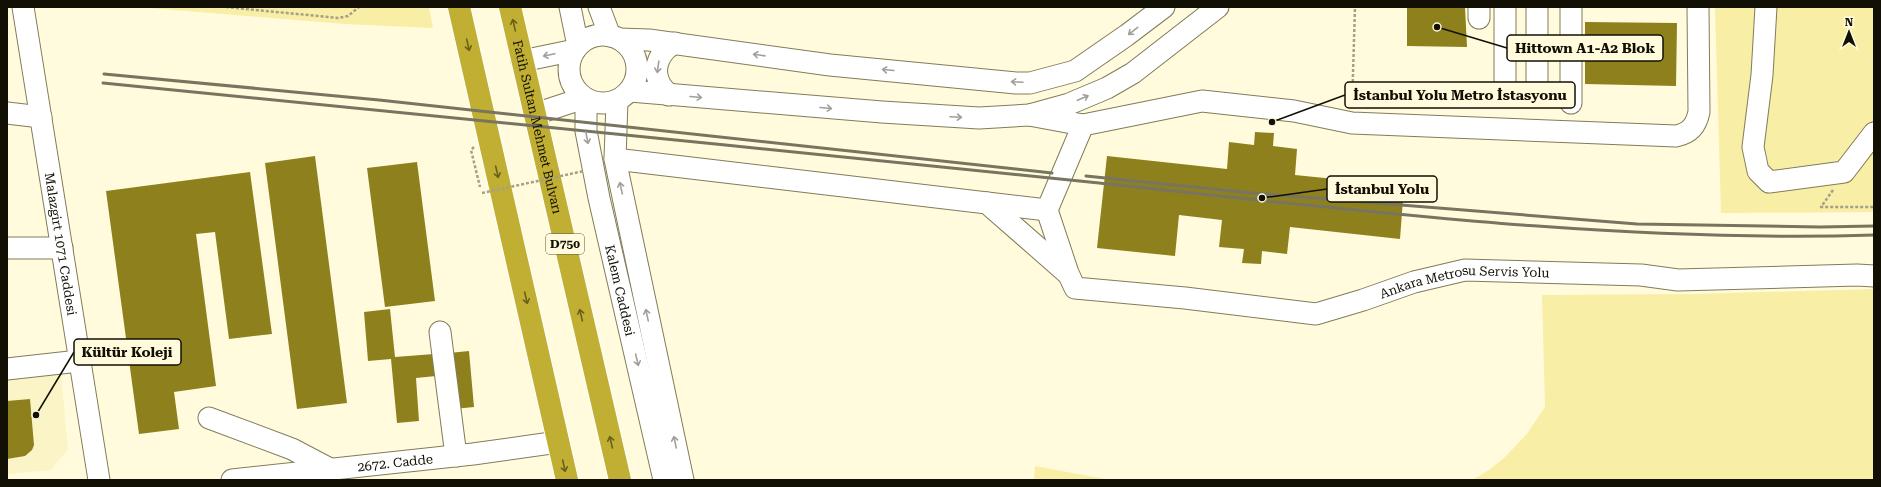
<svg xmlns="http://www.w3.org/2000/svg" width="1881" height="487" font-family="'Roboto Serif',serif">
  <rect width="100%" height="100%" fill="#fffbdc"/>
  <!-- built -->
  <path fill="#fbf4c6" d="M61,374l7,75 -17,21 -44,4v-94z"/>
  <!-- green -->
  <path fill="#f8eea6" d="M138,7h291l4,21 -88,-4z
    M1715,7h159v205l-153,1z
    M1874,289v191h-402l17,-10 15,-12 22,-23 19,-28 -3,-112 151,-1z
    M1035,466l75,14h-76z"/>
  <!-- building -->
  <path fill="#8e801d" d="M1407,7h58l2,40 -60,-1z
    M1585,22l92,1 -1,63 -91,-2z
    M1255,132l19,1 -1,13 24,3 -2,26 109,11 -4,53 -110,-12 -3,27 -25,-3 -1,13 -19,-1 2,-14 -25,-2 3,-27 -43,-5 -4,41 -78,-8 10,-92 120,13 2,-27 25,3z
    M315,156l32,247 -50,6 -32,-246z
    M417,162l18,139 -50,6 -18,-139z
    M250,172l22,162 -43,5 -14,-107 -19,2 20,152 -42,6 5,37 -40,5 -33,-243z
    M390,309l5,48 39,-3 2,22 -20,2 3,43 -22,2 -6,-64 -23,2 -4,-49z
    M469,351l5,56 -20,2 -5,-56z
    M30,399l4,46 -2,5 -7,6 -18,3v-58z"/>
  <g fill="none" stroke-linecap="round" stroke-linejoin="round">
    <!-- minor casing -->
    <g stroke="#817c5a" stroke-width="23">
      <g id="minor">
        <path id="s1" d="M23,7l76,473"/>
        <path d="M570,7l8,39"/>
        <path d="M599,7l11,29"/>
        <path d="M1479,7v11"/>
        <path d="M1766,7l-4,68 -9,72 5,24 11,11 75,-10 30,-39"/>
        <circle cx="603" cy="69" r="34"/>
        <path d="M619,39l30,1 181,25 186,18h14l45,-12 52,-36 37,-28"/>
        <path d="M522,61l53,-11"/>
        <path d="M1505,87v-80"/>
        <path d="M630,91l252,21 97,6 50,-3 40,-11 38,-16 26,-15 85,-66"/>
        <path d="M669,95c-4,-4 -8,-8 -10,-13 -7,-16 2,-32 16,-39"/>
        <path d="M1537,96v-89"/>
        <path id="s2" d="M586,99v32l13,67 65,282"/>
        <path d="M617,101l-2,58 68,321"/>
        <path d="M1571,103v-96"/>
        <path d="M7,113l34,4"/>
        <path d="M535,114l49,-16"/>
        <path d="M1029,115l54,10 119,-24 92,10 58,12 324,13c14,-3 20,-10 23,-24l-1,-105"/>
        <path d="M615,159l372,44 80,70"/>
        <path d="M987,203l60,7 36,-85"/>
        <path id="s3" d="M1047,210l21,63 7,15 110,10 131,16 47,-14 51,-18 51,-12 176,5 37,5 179,-5 17,1"/>
        <path d="M7,248h55"/>
        <path d="M440,332l16,124"/>
        <path d="M7,369l72,-8"/>
        <path d="M209,418l83,31 38,20"/>
        <path id="s4" d="M232,480l241,-26 85,-12"/>
      </g>
    </g>
    <!-- highway casing -->
    <g stroke="#fff" stroke-width="24">
      <g id="highway">
        <path d="M459,7l108,473"/>
        <path id="s5" d="M510,7l110,473"/>
      </g>
    </g>
    <!-- path -->
    <path stroke="#a4a189" stroke-width="2.5" stroke-dasharray="3 2" stroke-linecap="butt" d="M226,7l112,11 10,-2 11,-9
      M1352,107l3,-100
      M474,147l-3,3 9,37
      M1833,190l-12,17h53"/>
    <!-- minor -->
    <use href="#minor" stroke="#fff" stroke-width="21"/>
    <!-- highway -->
    <use href="#highway" stroke="#c1af33" stroke-width="22"/>
    <!-- rail -->
    <path stroke="#777460" stroke-width="3" d="M104,74l275,26 673,73
      M103,83c332,31 664,67 996,100 257,27 516,60 775,52
      M1086,176l166,17 385,31 183,3 54,-1"/>
    <!-- path-bridge -->
    <path stroke="#a4a189" stroke-width="2.5" stroke-dasharray="3 2" stroke-linecap="butt" d="M482,193l102,-22"/>
  </g>
  <!-- one-way arrows -->
  <defs><path id="oneway-shaft" d="M-6 0H5M1.5-3L5.5 0L1.5 3" fill="none" stroke-width="1.6" stroke-linecap="round" stroke-linejoin="round"/></defs>
  <g stroke="#6a601c">
    <use href="#oneway-shaft" transform="translate(514 25) rotate(-103)"/>
    <use href="#oneway-shaft" transform="translate(468 45) rotate(77)"/>
    <use href="#oneway-shaft" transform="translate(497 172) rotate(77)"/>
    <use href="#oneway-shaft" transform="translate(526 298) rotate(77)"/>
    <use href="#oneway-shaft" transform="translate(581 315) rotate(-103)"/>
    <use href="#oneway-shaft" transform="translate(611 442) rotate(-103)"/>
    <use href="#oneway-shaft" transform="translate(564 466) rotate(78)"/>
  </g>
  <g stroke="#a09f9b">
    <use href="#oneway-shaft" transform="translate(1133 31) rotate(142)"/>
    <use href="#oneway-shaft" transform="translate(549 55) rotate(168)"/>
    <use href="#oneway-shaft" transform="translate(759 55) rotate(-172)"/>
    <use href="#oneway-shaft" transform="translate(658 67) rotate(98)"/>
    <use href="#oneway-shaft" transform="translate(888 70) rotate(-175)"/>
    <use href="#oneway-shaft" transform="translate(1017 82) rotate(-177)"/>
    <use href="#oneway-shaft" transform="translate(696 97) rotate(5)"/>
    <use href="#oneway-shaft" transform="translate(1083 98) rotate(-23)"/>
    <use href="#oneway-shaft" transform="translate(826 108) rotate(5)"/>
    <use href="#oneway-shaft" transform="translate(956 117) rotate(3)"/>
    <use href="#oneway-shaft" transform="translate(587 138) rotate(79)"/>
    <use href="#oneway-shaft" transform="translate(621 188) rotate(-102)"/>
    <use href="#oneway-shaft" transform="translate(647 315) rotate(-102)"/>
    <use href="#oneway-shaft" transform="translate(637 360) rotate(77)"/>
    <use href="#oneway-shaft" transform="translate(675 442) rotate(-102)"/>
  </g>
  <g text-anchor="middle" stroke-width="3.5" stroke-linejoin="round" paint-order="stroke">
    <!-- shield labels -->
    <rect fill="#fffbdc" stroke="#595645" stroke-width="1" x="546" y="234" width="38" height="20" rx="3"/>
    <g font-size="12" font-weight="bold" fill="#121004">
      <text x="565" y="248">D750</text>
    </g>
    <!-- street labels -->
    <g font-size="13" fill="#121004" stroke="#fffbdc">
      <text dy="5" stroke="none"><textPath href="#s5" startOffset="123">Fatih Sultan Mehmet Bulvarı</textPath></text>
      <text dy="5" stroke="none"><textPath href="#s1" startOffset="240">Malazgirt 1071 Caddesi</textPath></text>
      <text dy="5" stroke="none"><textPath href="#s3" startOffset="479">Ankara Metrosu Servis Yolu</textPath></text>
      <text dy="5" stroke="none"><textPath href="#s2" startOffset="195">Kalem Caddesi</textPath></text>
      <text dy="5" stroke="none"><textPath href="#s4" startOffset="164">2672. Cadde</textPath></text>
    </g>
  </g>
  <!-- callouts -->
  <path fill="none" stroke="#121004" stroke-width="1.5" d="M1437 27L1507 48M1272 122L1345 95M1262 198L1327 189M36 415L74 352"/>
  <g fill="#121004" stroke="#fffbdc" stroke-width="1.5">
    <circle cx="1437" cy="27" r="4"/>
    <circle cx="1272" cy="122" r="4"/>
    <circle cx="1262" cy="198" r="4"/>
    <circle cx="36" cy="415" r="4"/>
  </g>
  <g fill="#fffbdc" stroke="#121004" stroke-width="1.5">
    <rect x="1507" y="35" width="156" height="26" rx="4"/>
    <rect x="1345" y="82" width="230" height="26" rx="4"/>
    <rect x="1327" y="176" width="110" height="26" rx="4"/>
    <rect x="74" y="339" width="107" height="26" rx="4"/>
  </g>
  <g font-size="14" text-anchor="middle" font-weight="bold" fill="#121004">
    <text x="1585" y="53">Hittown A1-A2 Blok</text>
    <text x="1460" y="100">İstanbul Yolu Metro İstasyonu</text>
    <text x="1382" y="194">İstanbul Yolu</text>
    <text x="127" y="357">Kültür Koleji</text>
  </g>
  <!-- border -->
  <rect width="1881" height="487" fill="none" stroke="#121004" stroke-width="16"/>
  <!-- north arrow -->
  <g transform="translate(1849 32)" stroke="#fffbdc" stroke-width="3" paint-order="stroke">
  <path d="M0-3L7 15L0 10L-7 15Z" fill="#121004"/>
  <text y="-6" font-size="11" font-weight="bold" text-anchor="middle" fill="#121004">N</text>
  </g>
</svg>
